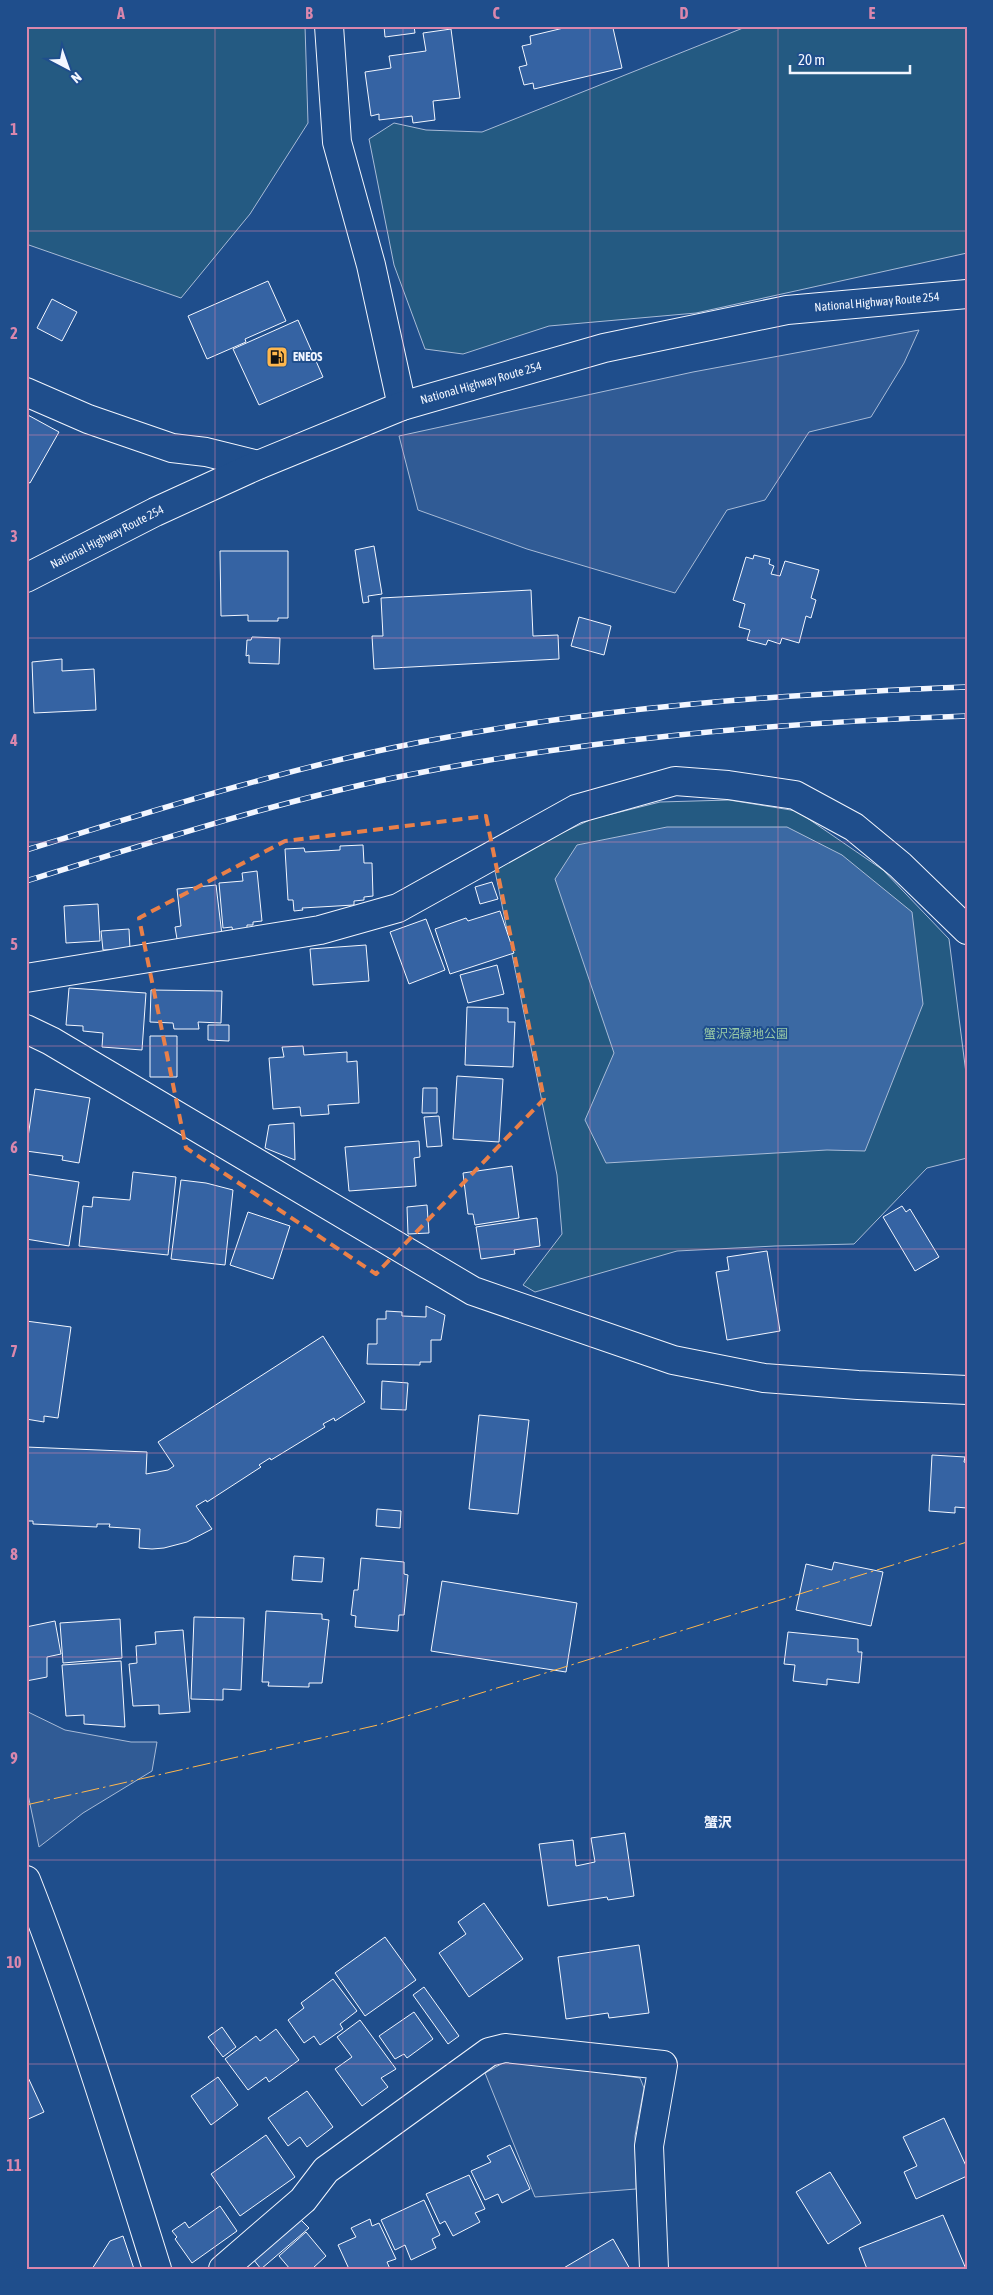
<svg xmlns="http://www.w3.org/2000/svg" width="993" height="2295" font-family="'Asap Condensed','Noto Sans JP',sans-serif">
  <rect width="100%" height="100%" fill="#1f4e8c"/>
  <!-- green -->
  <path fill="#245a82" stroke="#a8bbd7" d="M26,26h279l3,97 -58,91 -69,84 -155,-54z
    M748,26h219v227l-271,60 -147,13 -86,28 -38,-5 -31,-84 -25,-126 25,-16 32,7 56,2z
    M729,800l68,11 86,59 66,69 18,142v77l-40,10 -73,76 -79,2 -98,5 -142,41 -12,-7 39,-51 -5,-59 -62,-304 36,-24 61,-28 68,-17z"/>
  <!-- parking -->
  <path fill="#305b95" stroke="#a8bbd7" d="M919,330l-15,33 -33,54 -62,15 -44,68 -38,10 -52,83 -148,-44 -109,-39 -19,-74 294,-64z
    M26,1711l39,19 66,12h26l-5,29 -69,42 -44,34 -13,-62z
    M518,2060l122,18 4,10 -9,48 1,53 -101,8 -50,-124 18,-10z"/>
  <!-- water -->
  <path fill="#3b69a3" stroke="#a8bbd7" d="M667,827h120l55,28 70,57 11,92 -58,147 -38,-1 -221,13 -21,-43 29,-67 -59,-174 22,-34z"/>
  <!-- building -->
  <path fill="#3563a3" stroke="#f2f6ff" d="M384,26h30l1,7 -30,4z
    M572,26h45l-4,2 9,40 -88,21 -1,-6 -9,2 -5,-18 8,-2 -5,-19 9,-2 -1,-8z
    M451,29l9,69 -27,3 2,19 -22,3 -1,-7 -33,4v-6l-8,2 -6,-44 26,-4 -2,-12 37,-5 -3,-18z
    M268,281l18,40 -41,18 1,3 -39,17 -19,-43z
    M52,299l25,13 -15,29 -25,-13z
    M298,320l25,57 -64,28 -26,-56z
    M26,414l33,18 -29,51 -3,-1 -1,2z
    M374,546l8,48 -14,2 1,6 -6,1 -8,-53z
    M220,551h68v67h-10v3h-30v-6l-27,1z
    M754,555l16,4 -1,5 5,2 -3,8 9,2 5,-15 34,9 -8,28 5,2 -5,18 -5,-2 -7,27 -17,-5 -2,6 -12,-4 -2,5 -19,-5 3,-10 -11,-3 6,-23 -12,-4 13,-43 7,2z
    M531,590l2,46 25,-1 1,24 -185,10 -2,-33h11l-2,-38z
    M579,617l32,9 -7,29 -33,-9z
    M252,637l28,1 -1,26 -30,-1v-8l-3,1 1,-16h4z
    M62,659v12l32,-2 2,41 -62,3 -2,-51z
    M363,845l1,18h8l1,33 -9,1v3l-10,1v4l-52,3 1,2 -9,1 -1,-11h-5l-3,-51 19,-1 1,4 35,-2v-4z
    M257,871l5,50 -9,1v3h-6v6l-14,1 -1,-5 -9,1 -4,-45 24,-2 -1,-8z
    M492,882l6,17 -18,5 -5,-17z
    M216,885l6,50 -45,4 -2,-12 6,-1 -4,-37z
    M98,904l2,37 -34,2 -2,-37z
    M500,911l14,42 -64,21 -15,-45 31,-11 2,3z
    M426,919l19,51 -36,14 -19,-52z
    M129,929l1,20 -27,1 -2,-19z
    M366,945l3,36 -56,4 -3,-36z
    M497,965l7,29 -36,9 -8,-28z
    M69,988l77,5 -4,57 -40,-3 1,-14 -20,-2v-5l-17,-1z
    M151,990l71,1 -1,32 -23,-1 1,7h-25l-1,-6 -23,-1z
    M467,1007l41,1v14h7l-2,45 -48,-2z
    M208,1025h21v16l-21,-1z
    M150,1036h27v41h-27z
    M303,1046l1,9 43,-3v10l10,-1 2,42 -31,2 1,9 -28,2 -1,-9 -27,2 -4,-51 15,-1 -2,-10z
    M457,1076l46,3 -4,63 -46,-3z
    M423,1088h14v25h-15z
    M35,1089l55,9 -11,65 -17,-3 1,-4 -37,-5z
    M439,1116l3,30 -15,1 -3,-30z
    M294,1123l1,37 -30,-12 4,-23z
    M419,1141l1,16 -6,1 2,28 -67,5 -4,-44z
    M512,1166l7,52 -44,7 -2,-11h-5l-5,-41z
    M133,1172l43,5 -8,78 -89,-9 4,-40 9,1 1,-10 37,3z
    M26,1174l53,8 -10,64 -43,-7z
    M181,1180l25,3 27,7 -8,75 -54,-6z
    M427,1205l2,28 -21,1 -1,-27z
    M902,1206l4,6 4,-3 29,48 -24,14 -32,-54z
    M248,1212l42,14 -17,53 -43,-14z
    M537,1218l3,28 -26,4 1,4 -34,5 -5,-32z
    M767,1251l13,80 -53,9 -11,-68 13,-2 -2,-13z
    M426,1306l19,9 -4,25h-10v22h-11v3l-53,-1 1,-20h9v-25h9v-8l16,1v4l24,1z
    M26,1321l45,6 -13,91 -14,-2v6l-18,-3z
    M323,1336l42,66 -30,19 -1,-3 -11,6 2,3 -54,33 -1,-2 -11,7 2,2 -54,35 -1,-2 -10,6 16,23 -25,13 -23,6 -12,1 -13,-1 1,-19 -31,-2 1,-3h-13v3l-64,-3v-3h-7v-74l121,5 -1,22 22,-4 6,-4 -16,-24z
    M382,1381l26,2 -2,27 -25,-1z
    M479,1415l50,5 -11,94 -49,-5z
    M932,1455l33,2 -1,5 3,1v45l-12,-1v6l-26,-2z
    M377,1509l24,2 -1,17 -24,-2z
    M294,1556l30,2 -2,24 -30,-2z
    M361,1558l43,4v12l4,1 -4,40h-5l-1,16 -43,-4 1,-11 -5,-1 3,-25h4z
    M834,1562l49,10 -12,54 -75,-16 10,-46 26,6z
    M442,1581l135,22 -11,69 -135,-21z
    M266,1611l56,3v5l7,1 -7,63h-13v4l-41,-1 1,-4h-7z
    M194,1617l50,1 -3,72 -18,-1v11l-32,-1z
    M120,1619l2,39 -59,5 -3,-40z
    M55,1621l6,33 -14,3v20l-21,4v-54z
    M183,1630l7,82 -31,2v-9l-26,1 -4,-42 8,-1 -1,-17 20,-2 -1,-12z
    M788,1632l70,7v13h4l-3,31 -32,-4v6l-34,-4 2,-16 -11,-1z
    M121,1661l4,66 -41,-3v-9l-18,1 -4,-51z
    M625,1833l9,63 -26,4 -1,-3 -59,9 -9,-62 34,-4 3,26 19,-4 -4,-24z
    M484,1903l39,56 -54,38 -30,-44 27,-19 -8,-12z
    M385,1937l31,43 -51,36 -30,-43z
    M639,1945l10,68 -40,5 -1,-5 -42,6 -8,-62z
    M333,1979l24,32 -17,13 3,5 -23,16 -6,-9 -10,7 -16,-23 16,-12 -3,-5z
    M424,1987l35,49 -11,8 -35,-49z
    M414,2012l19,27 -26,19 -3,-4 -9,5 -16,-23z
    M360,2020l36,49 -15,9 7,9 -26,19 -27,-37 17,-12 -15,-20z
    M222,2027l14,20 -13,10 -15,-20z
    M276,2029l23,31 -30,22 -3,-5 -18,13 -23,-31 31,-23 4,5z
    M26,2073l18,39 -18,8z
    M218,2077l20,28 -27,20 -20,-29z
    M307,2091l26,36 -26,20 -7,-10 -12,9 -20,-28z
    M944,2118l23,50v8l-51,23 -12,-27 13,-6 -14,-29z
    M266,2135l29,42 -55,39 -29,-42z
    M510,2145l20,44 -28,14 -4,-9 -13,6 -14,-29 20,-9 -4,-6z
    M830,2172l31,51 -33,21 -32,-52z
    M469,2175l16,34 -10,4 5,9 -27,14 -8,-15 -5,3 -14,-30z
    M424,2200l16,35 -8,4 4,9 -25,12 -6,-15 -10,5 -14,-30z
    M220,2206l17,25 -45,32 -17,-24 2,-2 -5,-6 13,-9 4,6z
    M943,2215l23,54h-99l-8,-21z
    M299,2218l10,10 -48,41 -8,-10z
    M370,2219l2,7 7,-3 17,36 -9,3 3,7h-41l-11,-24 18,-8 -5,-9z
    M306,2232l20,24 -14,13h-22l-11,-13z
    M123,2236l11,33h-42l18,-28z
    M613,2239l17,30h-68z"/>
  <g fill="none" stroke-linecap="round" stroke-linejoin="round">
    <!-- street casing -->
    <g stroke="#f2f6ff" stroke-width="30">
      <path id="street" d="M329,26l8,116 34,123 31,141
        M26,392l62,27 84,29 34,4 52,13
        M26,978l294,-48 78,-22 178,-99 99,-28 53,4 67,10 59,32 46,38 67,65
        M26,1880c50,127 90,258 131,389
        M223,2269l80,-69 23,-30 163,-118 16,-4 158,17 -14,81 5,123"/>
    </g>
    <!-- secondary casing -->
    <g stroke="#f2f6ff" stroke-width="30">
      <path id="secondary" d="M26,1029l25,12 422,250 200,69 91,18 94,7 109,5"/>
    </g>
    <!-- highway casing -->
    <g stroke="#f2f6ff" stroke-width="30">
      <path id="highway" d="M26,578l129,-66 103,-47 144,-59 202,-58 183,-38 180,-16"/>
    </g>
    <!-- street -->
    <use href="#street" stroke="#1f4e8c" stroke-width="28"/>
    <!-- secondary -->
    <use href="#secondary" stroke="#1f4e8c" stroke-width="28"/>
    <!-- highway -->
    <use href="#highway" stroke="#1f4e8c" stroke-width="28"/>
    <!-- rail casing -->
    <g stroke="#f2f6ff" stroke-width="5.5">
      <path id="rail" d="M26,850c130,-40 261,-82 395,-108 180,-35 362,-48 546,-55
        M26,881c121,-37 242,-77 367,-103 189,-39 381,-55 574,-62"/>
    </g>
    <!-- rail -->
    <use href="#rail" stroke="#1f4e8c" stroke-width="4" stroke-dasharray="11" stroke-linecap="butt"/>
    <!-- power -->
    <path stroke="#ffb74d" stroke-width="1" stroke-dasharray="18 4 2.5 4" stroke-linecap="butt" d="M26,1805l352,-80 589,-183"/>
  </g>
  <!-- marked area -->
  <path fill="none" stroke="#ea8049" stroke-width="4" stroke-dasharray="10 6" stroke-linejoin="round" d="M486,816l58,283 -168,175 -190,-126 -47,-230 146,-77z"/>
  <!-- grid -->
  <path fill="none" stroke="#da87ad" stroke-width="1" stroke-opacity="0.55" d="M215,26v2243M403,26v2243M590,26v2243M778,26v2243M26,231h941M26,435h941M26,638h941M26,842h941M26,1046h941M26,1249h941M26,1453h941M26,1657h941M26,1860h941M26,2064h941"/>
  <!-- icons -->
  <defs>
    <g id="fuel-square" transform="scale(1.125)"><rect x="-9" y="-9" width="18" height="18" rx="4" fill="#ffb74d" stroke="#1f4e8c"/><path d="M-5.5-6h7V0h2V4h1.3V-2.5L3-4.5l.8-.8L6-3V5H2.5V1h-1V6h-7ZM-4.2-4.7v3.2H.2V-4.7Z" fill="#111"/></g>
  </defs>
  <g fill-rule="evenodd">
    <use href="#fuel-square" x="277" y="357"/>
  </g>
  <g text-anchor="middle" stroke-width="4" stroke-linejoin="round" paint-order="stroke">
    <!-- street labels -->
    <g font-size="12" fill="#f2f6ff" stroke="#1f4e8c">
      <text transform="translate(877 302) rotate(-5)" y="4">National Highway Route 254</text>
      <text transform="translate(481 383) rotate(-16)" y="4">National Highway Route 254</text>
      <text transform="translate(107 537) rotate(-27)" y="4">National Highway Route 254</text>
    </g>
    <!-- poi labels -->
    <g font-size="12" font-weight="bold" fill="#f2f6ff" stroke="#1f4e8c" text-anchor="start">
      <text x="293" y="361">ENEOS</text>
    </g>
    <!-- park labels -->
    <g font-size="12" fill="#97c8a6" stroke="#1f4e8c">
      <text x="746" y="1038">蟹沢沼緑地公園</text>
    </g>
    <!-- neighbourhood labels -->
    <g font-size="14" font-weight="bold" fill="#f2f6ff" stroke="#1f4e8c">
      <text x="718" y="1827">蟹沢</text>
    </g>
  </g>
  <!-- border -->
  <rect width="993" height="2295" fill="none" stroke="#1f4e8c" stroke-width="55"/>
  <!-- north arrow -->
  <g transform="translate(68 68) rotate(139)" stroke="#1f4e8c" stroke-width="4" paint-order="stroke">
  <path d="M0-4L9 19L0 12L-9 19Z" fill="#f2f6ff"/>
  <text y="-8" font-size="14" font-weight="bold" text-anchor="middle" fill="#f2f6ff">N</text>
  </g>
  <!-- scale -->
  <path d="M790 65v8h120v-8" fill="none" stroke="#f2f6ff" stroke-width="2.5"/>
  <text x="798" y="65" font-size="15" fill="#f2f6ff" stroke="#1f4e8c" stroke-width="4" paint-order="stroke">20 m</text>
  <rect x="28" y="28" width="938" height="2240" fill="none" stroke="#da87ad" stroke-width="2"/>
  <g font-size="16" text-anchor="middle" font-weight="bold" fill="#da87ad">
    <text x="121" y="19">A</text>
    <text x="309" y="19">B</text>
    <text x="496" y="19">C</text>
    <text x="684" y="19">D</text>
    <text x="872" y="19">E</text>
    <text x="14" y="135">1</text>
    <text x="14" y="339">2</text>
    <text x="14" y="542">3</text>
    <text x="14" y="746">4</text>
    <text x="14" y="950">5</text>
    <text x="14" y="1153">6</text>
    <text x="14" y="1357">7</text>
    <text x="14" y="1560">8</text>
    <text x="14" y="1764">9</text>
    <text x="14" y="1968">10</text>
    <text x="14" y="2171">11</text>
  </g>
</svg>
